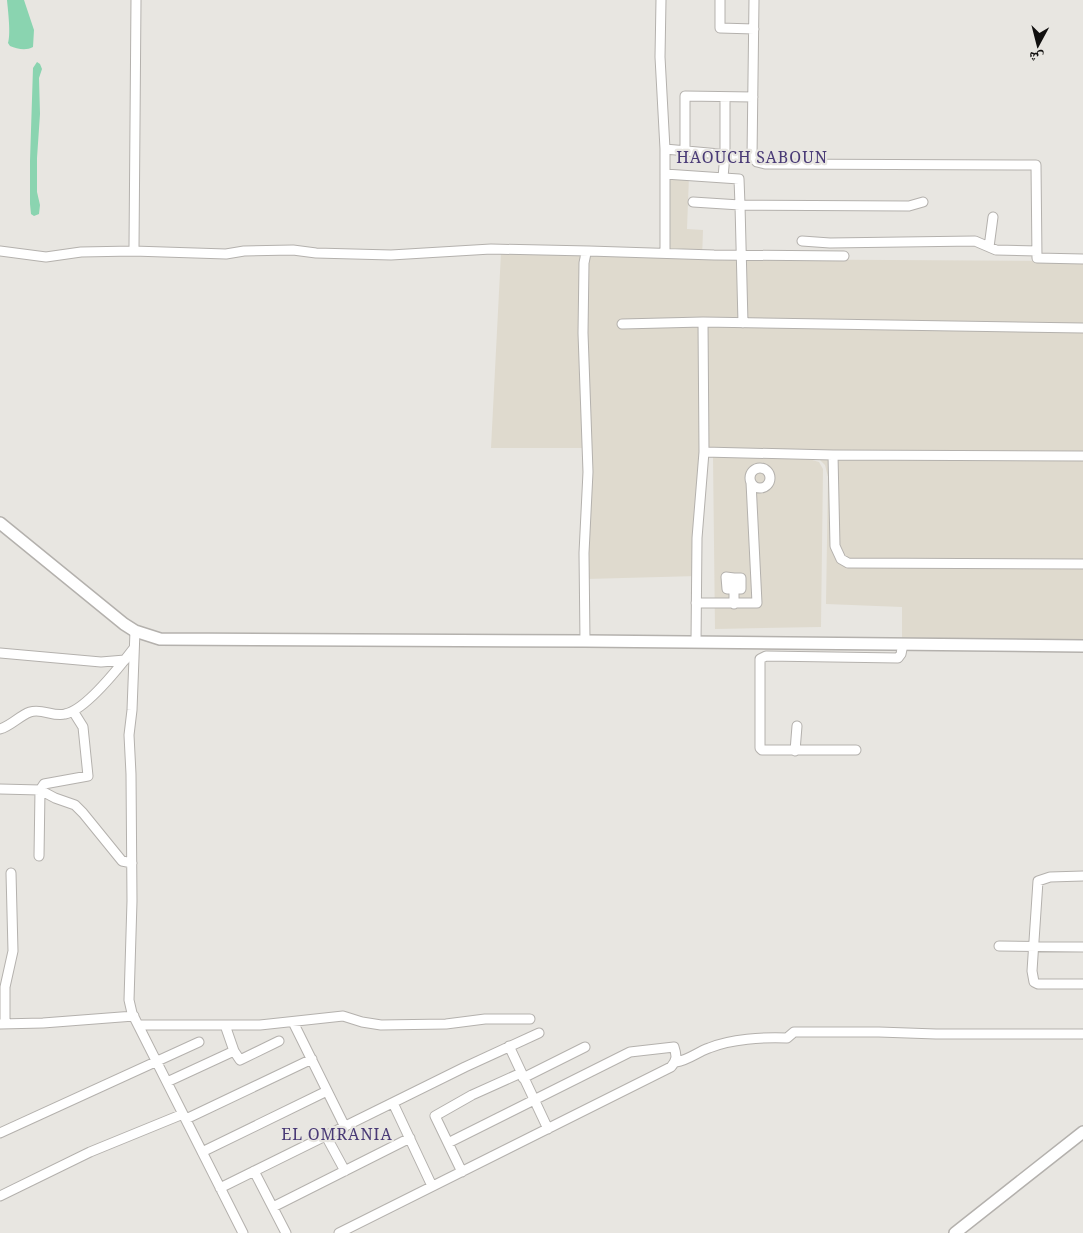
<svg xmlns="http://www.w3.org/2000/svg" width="1083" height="1233" font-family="Georgia,'Noto Naskh Arabic',serif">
  <rect width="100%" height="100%" fill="#e8e6e1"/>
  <!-- built -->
  <path fill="#dfdace" d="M667,174l22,2 -2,53 16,1 -1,29 381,2v381l-181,-3v-32l-76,-3 2,-127 -3,-12 -7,-7 -118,-4 -2,122 -112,3 -4,-131h-91l10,-195 164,4z
    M713,456l96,3 10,3 4,7 -2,158 -106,2z"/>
  <!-- green -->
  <path fill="#8ad4b0" d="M7,0h17l10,30 -1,17c-7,4 -16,2 -23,-1l-2,-3c3,-9 0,-32 -1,-43z
    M37,62l3,2 2,5 -3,9 1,36 -3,44v34l3,13 -1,9 -5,2 -3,-2 -1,-10v-43l3,-93z"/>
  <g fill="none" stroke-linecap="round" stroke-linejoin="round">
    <!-- minor casing -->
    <g stroke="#b4b1ad" stroke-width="11">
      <path id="minor" d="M661,0l-1,57 5,92v104
        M720,0v28l34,1
        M665,149l87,8 5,5 8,2 271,1 1,93 46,1
        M685,151v-55l68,1
        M752,157l2,-157
        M665,174l74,5 1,26 -47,-3
        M723,177l2,-22v-58
        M802,241l28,2 145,-2 21,9 41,1
        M989,247l4,-30
        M0,251l46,6 35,-5 52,-1 1,-4 2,-247
        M133,251l93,3 18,-3 49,-1 23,3 75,2 100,-6 98,2
        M743,323l-3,-118 169,1 14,-4
        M622,324l81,-2 380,6
        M704,452l129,3 250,1
        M833,455l2,91 6,13 7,4 235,1
        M750 478a10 10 0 1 1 20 0a10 10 0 1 1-20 0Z
        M734,578h7v11h-14l-1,-12 8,1v26
        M696,603h61l-6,-121
        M135,631l-3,79 -3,25 2,39 1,127 -3,99 3,13 111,220
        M585,641l-1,-88 4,-81 -5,-139 1,-70 2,-10 3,-2 125,4 130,1
        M696,642l1,-104 7,-86 -1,-130
        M0,653l101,9 24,-2
        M73,711l10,16 5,49 -44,8 -4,6 15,8 20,7 8,8 39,48 10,2
        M0,729c11,-3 19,-13 30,-17 12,-4 23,5 35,2 21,-4 56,-49 69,-66
        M856,750h-94l-2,-2v-89l6,-3 132,2 3,-4 2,-10
        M795,751l2,-25
        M0,789l40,1 -1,66
        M1083,876l-33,1 -12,4 -6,90 2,11 4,2h45
        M999,946l84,1
        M293,1022l52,105
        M0,1024l43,-1 91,-7
        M5,1024v-37l8,-36 -2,-78
        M138,1025h122l83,-9 19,6 19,3 65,-1 39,-5h45
        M225,1025l9,26 6,9 39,-19
        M509,1046l39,83
        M676,1062c13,-2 21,-10 33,-14 22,-9 54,-11 78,-10l7,-6h85l57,2h147
        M523,1078l62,-31
        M167,1082l67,-31
        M393,1103l39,83
        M186,1119l126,-60
        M0,1133l199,-91
        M326,1136l19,35
        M202,1152l125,-61
        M254,1171l32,62
        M462,1172l-27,-56 37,-21 49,-22
        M220,1188l245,-121 74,-34
        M0,1196l90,-44 93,-38
        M273,1207l137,-69
        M339,1233l332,-166c6,-7 6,-11 3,-20l-44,5 -182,91"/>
    </g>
    <!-- major casing -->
    <g stroke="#b4b1ad" stroke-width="14">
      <path id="major" d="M0,523l124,101 11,7 25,8 425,2 498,5
        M955,1233l128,-101"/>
    </g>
    <!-- minor -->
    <use href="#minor" stroke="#fff" stroke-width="9"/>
    <!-- major -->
    <use href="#major" stroke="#fff" stroke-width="11"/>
  </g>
  <g text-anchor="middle" stroke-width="4.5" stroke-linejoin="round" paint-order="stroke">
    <!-- quarter labels -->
    <g font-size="16" letter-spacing="1" fill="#493a76" stroke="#e8e6e1">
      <text x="752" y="163">HAOUCH SABOUN</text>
      <text x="337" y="1140">EL OMRANIA</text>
    </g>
  </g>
  <!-- north arrow -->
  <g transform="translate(1038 45) rotate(187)" stroke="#e8e6e1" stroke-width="4" paint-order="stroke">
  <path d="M0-4L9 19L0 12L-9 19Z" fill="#11100f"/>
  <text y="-8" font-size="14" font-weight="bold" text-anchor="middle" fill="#11100f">ش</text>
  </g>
</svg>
